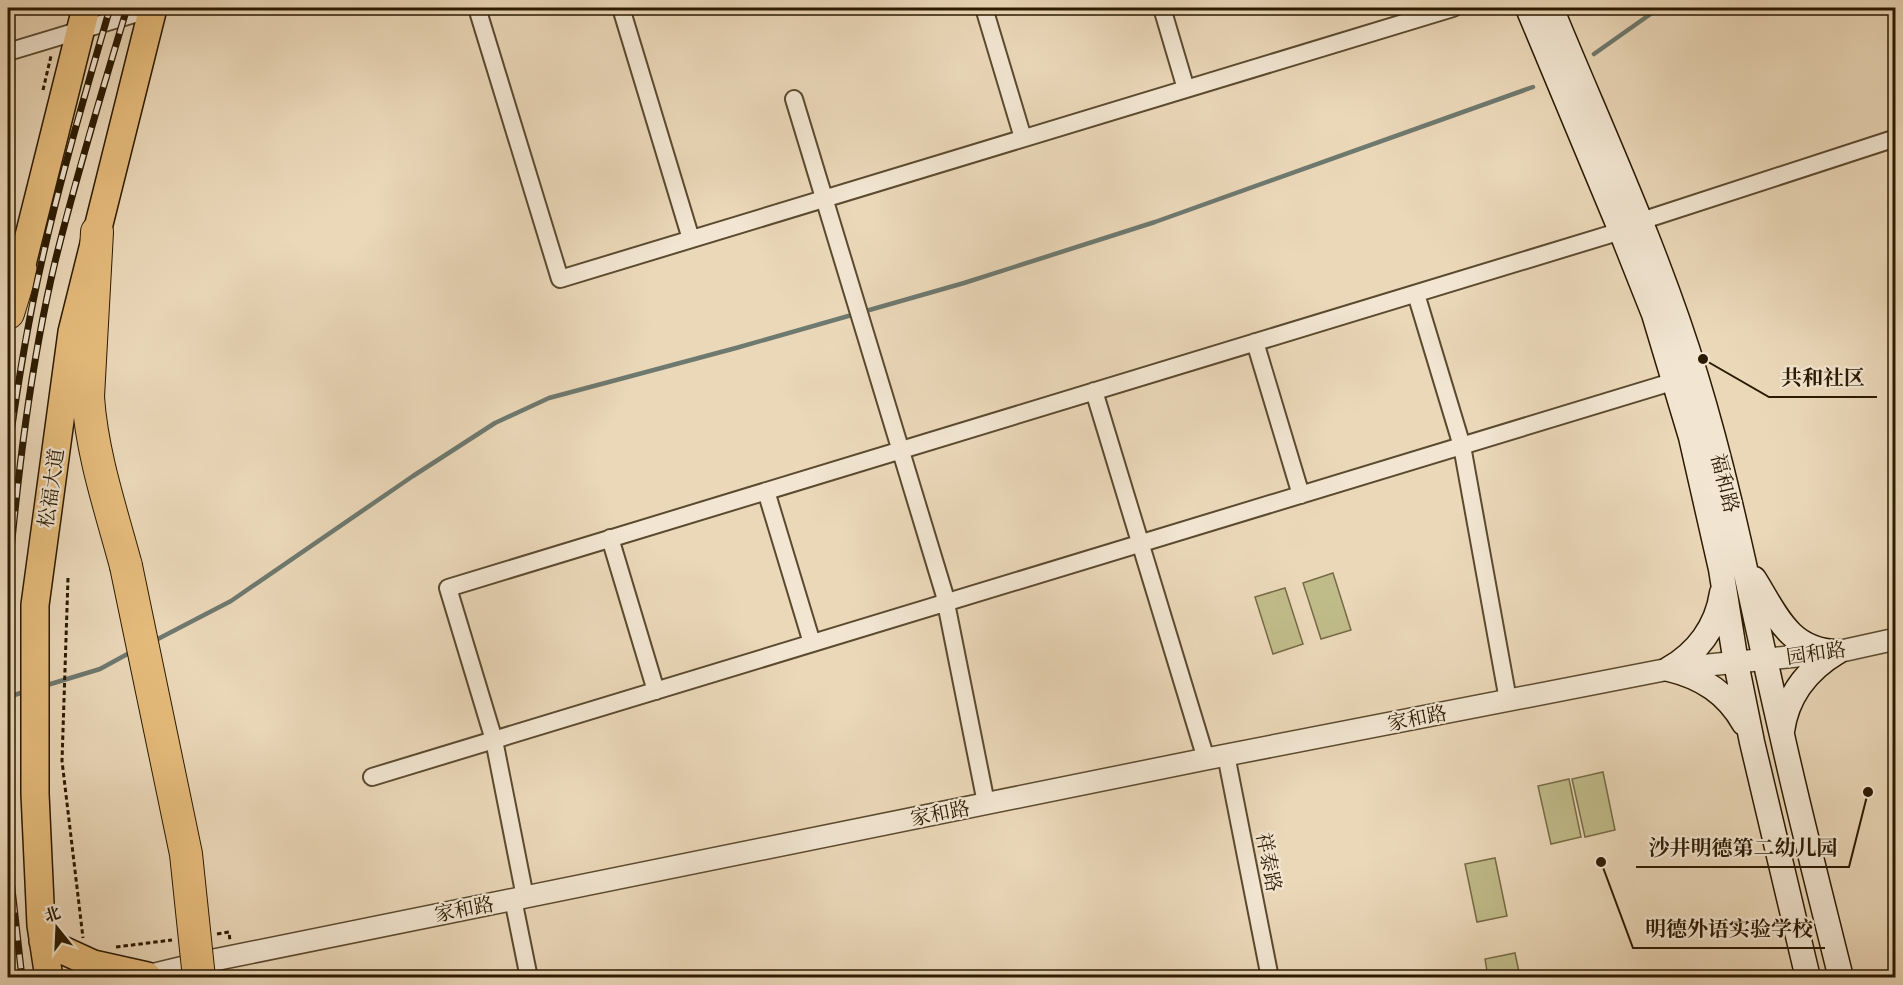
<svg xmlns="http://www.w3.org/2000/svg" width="1903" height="985" font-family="'Libre Bodoni','Noto Serif SC',serif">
  <rect width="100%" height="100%" fill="#ebd8b9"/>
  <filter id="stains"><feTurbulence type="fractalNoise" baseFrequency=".00333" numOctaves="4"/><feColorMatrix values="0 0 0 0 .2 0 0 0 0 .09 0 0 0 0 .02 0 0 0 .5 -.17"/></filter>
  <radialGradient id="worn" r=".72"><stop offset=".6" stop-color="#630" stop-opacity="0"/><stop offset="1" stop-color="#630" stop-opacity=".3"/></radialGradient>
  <!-- green -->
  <path fill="#c0bc8a" stroke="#766b46" stroke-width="1.5" d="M1333,573l18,57 -30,9 -18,-56z
    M1285,588l18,56 -30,10 -18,-57z
    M1603,772l12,58 -30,7 -13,-58z
    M1569,779l12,58 -30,7 -13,-58z
    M1495,858l12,58 -30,6 -12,-58z
    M1515,953l5,24h-32l-3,-18z"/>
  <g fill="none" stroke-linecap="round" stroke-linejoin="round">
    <!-- stream -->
    <path stroke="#6e796f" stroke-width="4.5" d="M1594,54l65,-46
      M154,641l77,-40 182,-125 82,-53 54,-25 187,-50 228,-65 191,-61 378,-135
      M44,686l56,-17 33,-18
      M8,697l19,-6"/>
    <!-- minor casing -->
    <g stroke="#5b4a2f" stroke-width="20">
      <path id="minor" d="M477,8l83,271 893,-271
        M621,8l70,231
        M984,8l39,130
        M1162,8l24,81
        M8,52l146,-44
        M794,99l150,494 42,210
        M1641,221l255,-83
        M1416,294l46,152 46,254
        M1255,342l46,153
        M1094,391l112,368
        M766,491l46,152
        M610,538l46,153
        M1226,755l44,223
        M372,777l1303,-396
        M525,897l-31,-157 -46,-152 1173,-357
        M513,899l16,79"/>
    </g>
    <!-- tertiary casing -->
    <g stroke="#5b4a2f" stroke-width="24">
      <path id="tertiary" d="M147,976l62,-15 997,-202 463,-90 168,-17 59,-13"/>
    </g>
    <!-- secondary casing -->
    <g stroke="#2b1a01" stroke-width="27">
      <path id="secondary" d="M1528,8l93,223 33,83 37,123 30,132 15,94 16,79 56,236
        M1551,8c50,122 107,243 145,369 36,118 58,238 86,358 18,81 39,162 59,243
        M1754,579c22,35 35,72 83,73
        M1669,669c33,8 58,24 75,54
        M1669,669c28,-16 48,-42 53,-76
        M1782,731c5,-36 25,-61 55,-79"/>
    </g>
    <!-- primary casing -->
    <g stroke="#2b1a01" stroke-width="30">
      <path id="primary" d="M15,292l71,-284
        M43,941l50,23 54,12
        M49,978l-8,-53 -6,-131v-189l37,-273 81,-324"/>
    </g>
    <!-- motorway casing -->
    <g stroke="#2b1a01" stroke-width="34">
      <path id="motorway" d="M97,232l-9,165c4,58 23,113 38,169
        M8,313l13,-42"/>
    </g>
    <!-- path -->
    <path stroke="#2b1a01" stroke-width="3" stroke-dasharray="4.5 3" stroke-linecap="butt" d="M43,90l8,-34
      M68,578l-6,183 21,177
      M217,934l12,-2 1,9
      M116,947l56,-7"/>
    <!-- minor -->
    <use href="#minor" stroke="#f2e6d2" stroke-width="16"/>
    <!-- tertiary -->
    <use href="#tertiary" stroke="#f2e6d2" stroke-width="21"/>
    <!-- secondary -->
    <use href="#secondary" stroke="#f2e6d2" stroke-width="24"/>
    <!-- primary -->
    <use href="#primary" stroke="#e6bc7c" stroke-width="27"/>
    <!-- motorway -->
    <use href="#motorway" stroke="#e6bc7c" stroke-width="32"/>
    <!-- rail casing -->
    <g stroke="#2b1a01" stroke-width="7">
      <path id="rail" d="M8,454c9,-65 19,-130 34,-194 19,-85 44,-169 68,-252
        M8,581c10,-107 22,-214 47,-319 21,-86 47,-170 72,-254
        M8,815l2,56 12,107"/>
    </g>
    <!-- rail -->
    <use href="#rail" stroke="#f2e6d2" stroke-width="4.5" stroke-dasharray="14" stroke-linecap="butt"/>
    <!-- motorway-bridge casing -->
    <g stroke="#2b1a01" stroke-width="34" stroke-linecap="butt">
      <path id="motorway-bridge" d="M126,566l60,288 13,124"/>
    </g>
    <!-- motorway-bridge -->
    <use href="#motorway-bridge" stroke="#e6bc7c" stroke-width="32"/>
  </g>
  <g text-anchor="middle" stroke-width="4.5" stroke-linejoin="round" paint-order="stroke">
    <!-- street labels -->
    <g font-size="20" fill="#2b1a01" stroke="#f2e6d2">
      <text transform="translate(1725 483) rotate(76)" y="7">福和路</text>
      <text transform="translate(51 488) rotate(-82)" y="7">松福大道</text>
      <text transform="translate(1816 653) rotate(-8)" y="7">园和路</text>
      <text transform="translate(1417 718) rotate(-11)" y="7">家和路</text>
      <text transform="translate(940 813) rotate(-11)" y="7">家和路</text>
      <text transform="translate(1269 862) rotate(79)" y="7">祥泰路</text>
      <text transform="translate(464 909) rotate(-11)" y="7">家和路</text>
    </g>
  </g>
  <!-- callouts -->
  <path fill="none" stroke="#2b1a01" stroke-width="2" d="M1703 359L1769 397H1877M1868 792L1849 867H1636M1601 862L1633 948H1825"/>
  <g fill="#2b1a01" stroke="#f2e6d2" stroke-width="2">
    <circle cx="1703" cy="359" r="6"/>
    <circle cx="1868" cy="792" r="6"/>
    <circle cx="1601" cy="862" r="6"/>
  </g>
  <g font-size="21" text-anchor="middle" font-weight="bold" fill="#2b1a01" stroke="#f2e6d2" stroke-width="4.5" stroke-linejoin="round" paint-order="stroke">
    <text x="1823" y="385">共和社区</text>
    <text x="1743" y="855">沙井明德第二幼儿园</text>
    <text x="1729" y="936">明德外语实验学校</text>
  </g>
  <!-- margin -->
  <rect width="1903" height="985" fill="none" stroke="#ebd8b9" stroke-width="30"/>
  <rect x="9" y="9" width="1885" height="967" fill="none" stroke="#2b1a01" stroke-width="3"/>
  <rect x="15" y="15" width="1873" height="955" fill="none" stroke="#2b1a01" stroke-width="1.5"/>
  <!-- north arrow -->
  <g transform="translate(57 928) rotate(342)" stroke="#f2e6d2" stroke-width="4.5" paint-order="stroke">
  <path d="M0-4.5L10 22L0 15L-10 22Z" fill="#2b1a01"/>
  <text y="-9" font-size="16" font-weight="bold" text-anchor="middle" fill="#2b1a01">北</text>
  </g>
  <rect width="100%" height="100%" filter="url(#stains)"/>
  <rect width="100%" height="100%" fill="url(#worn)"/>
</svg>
